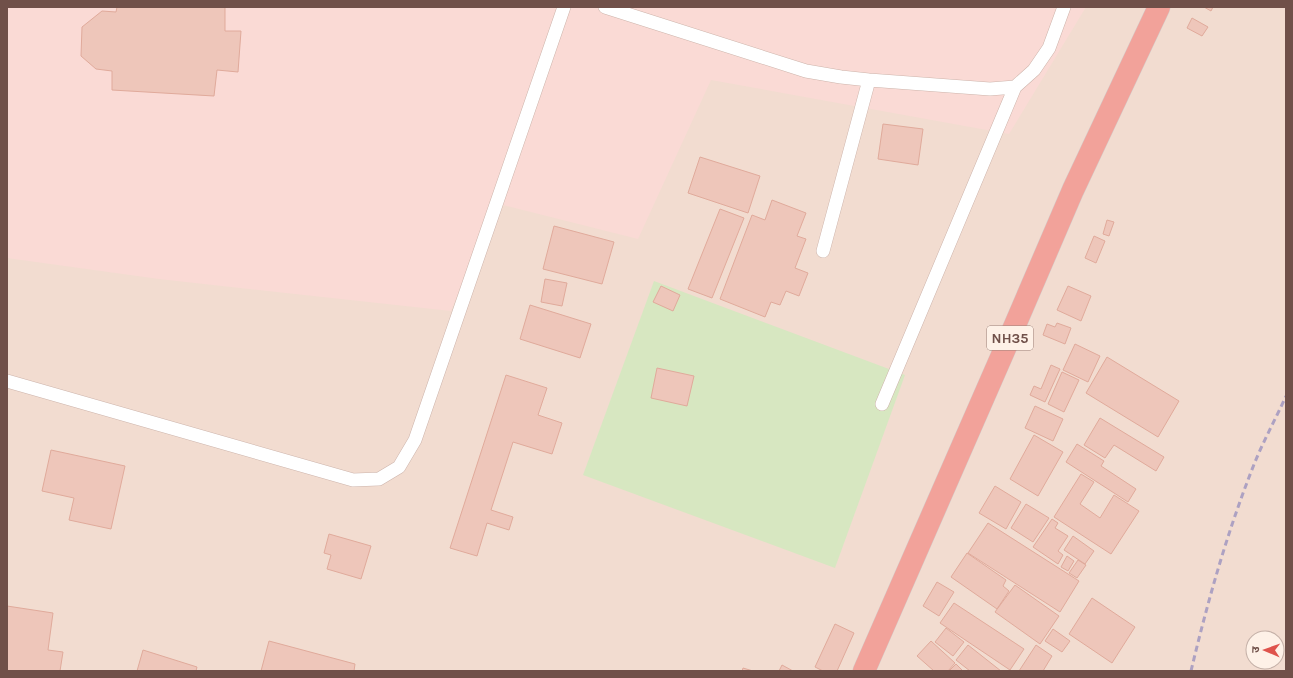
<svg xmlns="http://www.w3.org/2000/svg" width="1293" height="678" font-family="Karla,'Noto Sans Devanagari',sans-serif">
  <rect width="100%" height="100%" fill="#fbece1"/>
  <!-- residential -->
  <path fill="#f2dcd0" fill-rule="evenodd" d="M7,7h1279v664h-1279zM1253,638h24v24h-24z"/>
  <!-- commercial -->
  <path fill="#fadad5" d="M7,7h1079l-77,127 -298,-54 -73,159 -143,-36 -44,108 -292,-32 -152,-21z"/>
  <!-- green -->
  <path fill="#d7e7c1" d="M654,281l251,94 -70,193 -252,-93z"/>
  <!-- building -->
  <path fill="#eec6ba" stroke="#e0aa9b" d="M117,7h108v24h16l-3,41 -21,-2 -3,26 -102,-6v-19l-16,-2 -15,-13 1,-29 20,-16 14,1z
    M1204,7h9l-2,4z
    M1192,18l16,9 -6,9 -15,-8z
    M883,124l40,5 -5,36 -40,-6z
    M700,157l60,19 -12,37 -60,-20z
    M772,200l34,13 -9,23 9,3 -11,29 13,5 -9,23 -13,-5 -6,14 -9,-3 -6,15 -45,-18 32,-84 13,5z
    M720,209l24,9 -32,80 -24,-9z
    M1107,220l7,2 -5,14 -6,-2z
    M554,226l60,16 -12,42 -59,-15z
    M1094,236l11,5 -9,22 -11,-5z
    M545,279l22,4 -5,23 -21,-4z
    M661,286l19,9 -7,16 -20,-9z
    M1068,286l23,10 -10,25 -24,-11z
    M530,305l61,19 -11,34 -60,-19z
    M1057,323l14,5 -6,16 -22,-9 4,-11 8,3z
    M1075,344l25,12 -12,26 -25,-12z
    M1107,357l72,44 -21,36 -72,-44z
    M1051,365l9,4 -15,33 -15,-7 4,-9 7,3z
    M657,368l37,8 -7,30 -36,-8z
    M1062,372l17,8 -15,32 -16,-8z
    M506,375l41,13 -9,27 24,8 -10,31 -39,-12 -22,68 22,7 -4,13 -22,-7 -10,33 -27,-8z
    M1035,406l28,13 -10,22 -28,-13z
    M1100,418l64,39 -8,14 -42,-26 -9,13 -21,-13z
    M1034,435l29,17 -25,44 -28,-17z
    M1077,444l27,17 -3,5 35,23 -8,13 -62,-40z
    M51,450l74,16 -14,63 -42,-9 5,-22 -32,-7z
    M1081,474l13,8 -14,22 20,14 14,-23 25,16 -28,43 -57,-37z
    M995,486l26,16 -15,27 -27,-16z
    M1026,504l23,14 -16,24 -22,-14z
    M1052,519l6,4 -3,5 13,8 -10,15 5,4 -5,9 -25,-17z
    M988,523l91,58 -19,31 -92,-59z
    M329,534l42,12 -10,33 -34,-10 4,-14 -7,-2z
    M1073,536l21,15 -9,13 -21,-14z
    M967,553l39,27 -3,6 6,5 -12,18 -46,-32z
    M1067,556l7,5 -6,10 -7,-4z
    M1078,560l8,5 -9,13 -8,-5z
    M937,582l17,10 -15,24 -16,-10z
    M1015,585l44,31 -19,28 -45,-32z
    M1092,598l43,29 -23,36 -43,-29z
    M954,603l70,46 -14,21 -70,-47z
    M7,606l46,7 -5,37 15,2 -3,19h-53z
    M835,624l19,9 -17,38h-14l-8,-4z
    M946,628l18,14 -11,14 -18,-14z
    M1053,629l17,12 -8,11 -17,-11z
    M269,641l86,23 -1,7h-93z
    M931,641l24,22 -7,8h-14l-17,-15z
    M968,645l33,26h-31l-14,-11z
    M1036,645l16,11 -9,15h-24z
    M143,650l54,17 -1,4h-59z
    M956,664l7,7h-14z
    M782,665l11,6h-14z
    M743,668l10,3h-11z"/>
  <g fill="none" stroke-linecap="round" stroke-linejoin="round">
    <!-- lane casing -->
    <g stroke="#cdb4ab" stroke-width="14">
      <path id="lane" d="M605,7l201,64 35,6 28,3 121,9 25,-2 19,-17 15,-22 15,-41
        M823,251l46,-171
        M7,381l346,99 26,-1 20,-12 16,-27 149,-433
        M882,404l133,-317"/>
    </g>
    <!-- highway casing -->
    <g stroke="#d4cac8" stroke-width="23">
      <path id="highway" d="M864,671l139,-318 70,-163 86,-183"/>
    </g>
    <!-- lane -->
    <use href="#lane" stroke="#fff" stroke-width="13"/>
    <!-- highway -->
    <use href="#highway" stroke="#f2a29a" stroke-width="22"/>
    <!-- rail -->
    <path stroke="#ada1c2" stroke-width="3" stroke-dasharray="6 4" stroke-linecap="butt" d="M1191,671c17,-71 37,-142 64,-209 9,-22 21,-44 31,-66"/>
  </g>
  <g text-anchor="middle" stroke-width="3" stroke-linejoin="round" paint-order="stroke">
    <!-- shield labels -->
    <rect fill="#fef1e7" stroke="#9b8078" stroke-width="1" x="987" y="326" width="46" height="24" rx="3"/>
    <g font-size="14" font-weight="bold" fill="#705049">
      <text x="1010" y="343">NH35</text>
    </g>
  </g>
  <!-- border -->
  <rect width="1293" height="678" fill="none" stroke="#705049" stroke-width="16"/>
  <!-- north arrow -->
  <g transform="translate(1265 650) rotate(272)"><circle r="19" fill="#fef1e7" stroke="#c5b1a8"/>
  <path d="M0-3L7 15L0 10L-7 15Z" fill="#df534c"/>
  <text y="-6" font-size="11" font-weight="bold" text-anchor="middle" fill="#705049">उ</text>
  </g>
</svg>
